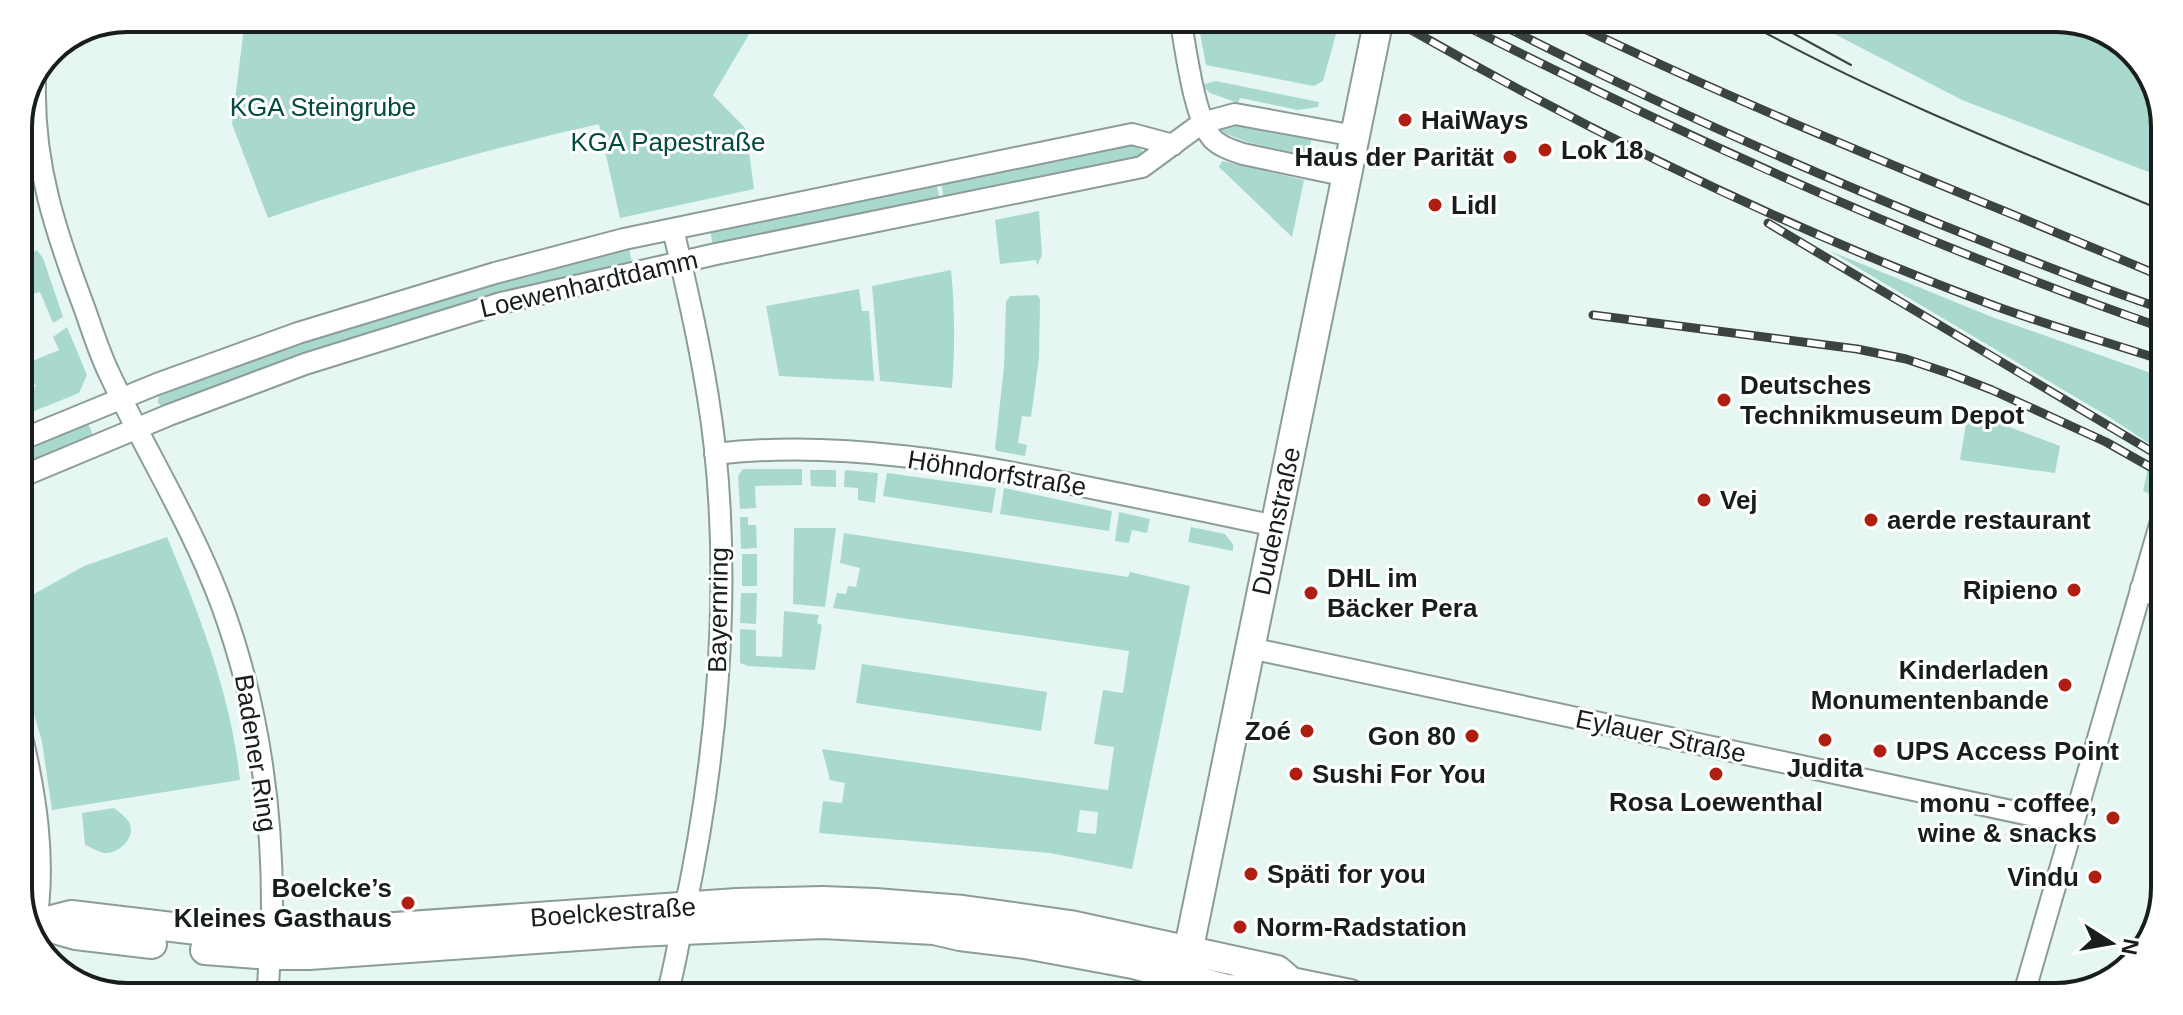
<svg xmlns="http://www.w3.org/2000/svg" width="2183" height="1015" font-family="Helvetica,sans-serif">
  <rect width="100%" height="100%" fill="#e6f7f3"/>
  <!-- green -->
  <path fill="#a9d9ce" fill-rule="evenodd" d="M245,19l512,2 -44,74 33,34 8,60 -134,29 -21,-94c-112,25 -223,57 -331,94l-36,-94z
    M1198,23h141l-16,58 -9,5 -108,-21z
    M1817,25l281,1 48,40 19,54 -1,58 -202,-78z
    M1216,81l103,21 -1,5 -20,3 -58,-12 -2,5 -28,-10 -9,-8z
    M1242,125l70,12 -4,19 -61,-14 -28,-11 -1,-3 2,-2z
    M1135,142l8,10 -1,6 -198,42 -3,-18z
    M1222,161l82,19 -12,57 -73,-70z
    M936,182l4,19 -227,46 -3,-18z
    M1039,211l3,44 -5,11 -1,-6 -36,4 -5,-44z
    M629,247l3,17 -468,144 -6,-5 1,-11 209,-75z
    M37,250l6,8 20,59 -10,6 -13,-31 -22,6v-38z
    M1830,251l162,66 170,60 -1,123 -18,-9 10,-45 -44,-29z
    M951,270c4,40 4,79 1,118l-72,-7 -8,-95z
    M859,289l3,22h7l5,70 -95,-5 -13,-70z
    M1038,295l2,5 -1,58 -8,59 -9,-1 -4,27 9,2 -2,11 -28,-5 -2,-3 9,-81 2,-65 4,-6z
    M67,327l20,48 -8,18 -47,19 -12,-15 16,-11 -16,-23 -2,1v-21l12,19 29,-12 -6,-13z
    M1967,417l29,5 64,24 -5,27 -95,-13z
    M85,423c6,3 7,8 7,14l-74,32v-20z
    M743,469h59v16l-47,1 1,22 -16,1 -2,-33z
    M810,470h26v17l-25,-1z
    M845,470l33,3 -3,30 -17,-3v-12l-14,-1z
    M887,473l109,15 -4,25 -109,-17z
    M1004,488l108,23 -3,20 -109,-17z
    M1119,512l31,7 -3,14 -15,-3 -3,13 -14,-2z
    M740,517h8v8h8l1,23 -16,1z
    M1191,527l34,7 8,10v7l-45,-9z
    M794,528h42l-11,79 -32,-3z
    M844,533l284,44 2,-5 60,14 -58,283 -82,-16 -231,-20 4,-32 19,2 3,-20 -15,-3 -8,-31 286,41 6,-43 -20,-3 9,-54 20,3 6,-42 -296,-43 4,-15 9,1 2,-8 8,1 4,-19 -20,-5zM1080,810l18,2 -2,22 -19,-2z
    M167,537c33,79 64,158 73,243l-188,30 -10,-68 -24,-83v-56l66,-37z
    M742,554h15v32h-15z
    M741,593h16l-1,31 -16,-1z
    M784,611l35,4 -2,8 5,2 -7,45 -67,-4 -8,-3v-34l16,1v26l26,1z
    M862,664l185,28 -6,39 -185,-28z
    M18,764l10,77 3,6v40h-13z
    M114,808c5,4 12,9 15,14 8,15 -10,32 -25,31 -6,-1 -13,-6 -19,-8l-3,-32z"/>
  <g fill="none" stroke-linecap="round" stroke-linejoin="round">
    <!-- minor casing -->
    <g stroke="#8c9c98" stroke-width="24">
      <path id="minor" d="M1181,23c5,27 14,102 34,118 8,7 19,10 28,13l104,22
        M35,84c-2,81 21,149 49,223 8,22 15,46 26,68 36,77 81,148 111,228 36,97 51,198 51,302 0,28 -3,56 -4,84
        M18,441l139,-57 141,-51 197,-60 129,-34 508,-105 41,11
        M715,454c123,-15 260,10 381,35 60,12 119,24 179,37
        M18,478l151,-63 136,-51 196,-61 215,-49 426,-87 60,-44 33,-9 120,22
        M2141,588l19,10
        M1250,648l822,176
        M18,720c17,69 30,143 16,214
        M668,991c7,-25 11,-51 16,-77 32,-150 47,-312 31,-465 -8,-74 -25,-147 -42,-220
        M2023,997l138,-476"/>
    </g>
    <!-- secondary casing -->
    <g stroke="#8c9c98" stroke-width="32">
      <path id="secondary" d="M36,924l35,-9 160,19 78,-1 428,-30 86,-2 52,2 88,7 107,15 207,45 14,12 59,12
        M51,928l25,7 76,9
        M205,950l65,5h39l327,-23 187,-8 111,6 26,6 65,8 108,20 94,25 47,1 17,-8
        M1185,967l193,-944"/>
    </g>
    <!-- minor -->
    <use href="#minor" stroke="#fff" stroke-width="20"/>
    <!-- secondary -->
    <use href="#secondary" stroke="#fff" stroke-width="28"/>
    <!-- tram -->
    <path stroke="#3c4442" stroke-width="2" d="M1751,25c132,73 273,128 413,186
      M1778,25l73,40"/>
    <!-- rail casing -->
    <g stroke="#3c4442" stroke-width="9">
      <path id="rail" d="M1399,23c192,110 388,206 596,283 55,20 112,36 167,54
        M1462,24c227,115 460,220 701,304
        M1500,24c144,74 292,140 442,201 73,29 146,59 221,84
        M1574,24c193,93 392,170 589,253
        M1768,223l393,234
        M1593,315l264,34 49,10 45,15 41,16 114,52 55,31"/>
    </g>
    <!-- rail -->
    <use href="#rail" stroke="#fff" stroke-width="6" stroke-dasharray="18" stroke-linecap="butt"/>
  </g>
  <!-- markers -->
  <g fill="#ae1f11" stroke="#fff" stroke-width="3">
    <circle cx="1405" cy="120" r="8"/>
    <circle cx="1545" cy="150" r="8"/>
    <circle cx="1510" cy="157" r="8"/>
    <circle cx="1435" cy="205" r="8"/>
    <circle cx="1724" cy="400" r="8"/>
    <circle cx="1704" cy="500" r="8"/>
    <circle cx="1871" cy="520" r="8"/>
    <circle cx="2074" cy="590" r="8"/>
    <circle cx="1311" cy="593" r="8"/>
    <circle cx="2065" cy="685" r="8"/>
    <circle cx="1307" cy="731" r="8"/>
    <circle cx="1472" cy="736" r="8"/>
    <circle cx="1825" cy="740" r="8"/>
    <circle cx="1880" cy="751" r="8"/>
    <circle cx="1296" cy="774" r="8"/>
    <circle cx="1716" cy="774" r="8"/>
    <circle cx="2113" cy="818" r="8"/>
    <circle cx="1251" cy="874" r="8"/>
    <circle cx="2095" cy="877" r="8"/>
    <circle cx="408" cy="903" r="8"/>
    <circle cx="1240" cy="927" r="8"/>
  </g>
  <g text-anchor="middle" stroke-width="6" stroke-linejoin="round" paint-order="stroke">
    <!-- park labels -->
    <g font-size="26" fill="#014b41" stroke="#fff">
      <text x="323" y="116">KGA Steingrube</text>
      <text x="668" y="151">KGA Papestraße</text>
    </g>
    <!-- poi labels -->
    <g font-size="26" font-weight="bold" fill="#181e1c" stroke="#fff" text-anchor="start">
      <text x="1421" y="129">HaiWays</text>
      <text x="1561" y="159">Lok 18</text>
      <text x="1494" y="166" text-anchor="end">Haus der Parität</text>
      <text x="1451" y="214">Lidl</text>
      <text x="1740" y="394">Deutsches<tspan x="1740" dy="30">Technikmuseum Depot</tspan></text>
      <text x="1720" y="509">Vej</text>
      <text x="1887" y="529">aerde restaurant</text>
      <text x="1327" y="587">DHL im<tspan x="1327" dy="30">Bäcker Pera</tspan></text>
      <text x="2058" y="599" text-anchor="end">Ripieno</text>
      <text x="2049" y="679" text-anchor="end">Kinderladen<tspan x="2049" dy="30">Monumentenbande</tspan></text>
      <text x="1291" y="740" text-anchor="end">Zoé</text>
      <text x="1456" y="745" text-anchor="end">Gon 80</text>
      <text x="1896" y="760">UPS Access Point</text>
      <text x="1825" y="777" text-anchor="middle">Judita</text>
      <text x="1312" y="783">Sushi For You</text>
      <text x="1716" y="811" text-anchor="middle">Rosa Loewenthal</text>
      <text x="2097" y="812" text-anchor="end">monu - coffee,<tspan x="2097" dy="30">wine &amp; snacks</tspan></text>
      <text x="1267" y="883">Späti for you</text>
      <text x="2079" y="886" text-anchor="end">Vindu</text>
      <text x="392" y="897" text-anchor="end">Boelcke’s<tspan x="392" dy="30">Kleines Gasthaus</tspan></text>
      <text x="1256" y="936">Norm-Radstation</text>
    </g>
    <!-- street labels -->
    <g font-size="26" fill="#181e1c" stroke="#fff">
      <text transform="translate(589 284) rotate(-13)" y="9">Loewenhardtdamm</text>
      <text transform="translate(997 473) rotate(9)" y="9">Höhndorfstraße</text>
      <text transform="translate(1276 521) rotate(-78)" y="9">Dudenstraße</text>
      <text transform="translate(718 610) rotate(-89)" y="9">Bayernring</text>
      <text transform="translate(1661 736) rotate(12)" y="9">Eylauer Straße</text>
      <text transform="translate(256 753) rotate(81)" y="9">Badener Ring</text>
      <text transform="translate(613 912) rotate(-4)" y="9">Boelckestraße</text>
    </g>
  </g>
  <!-- crop -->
  <path d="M0 0H2183V1015H0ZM127 32H2056A95 95 0 0 1 2151 127V888A95 95 0 0 1 2056 983H127A95 95 0 0 1 32 888V127A95 95 0 0 1 127 32Z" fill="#fff" fill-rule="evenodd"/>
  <path fill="none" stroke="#181e1c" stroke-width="4" d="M127 32H2056A95 95 0 0 1 2151 127V888A95 95 0 0 1 2056 983H127A95 95 0 0 1 32 888V127A95 95 0 0 1 127 32Z"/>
  <!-- north arrow -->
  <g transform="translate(2111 943) rotate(101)" stroke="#ffffff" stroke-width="6" paint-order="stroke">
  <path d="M0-6L14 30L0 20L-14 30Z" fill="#181e1c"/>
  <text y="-12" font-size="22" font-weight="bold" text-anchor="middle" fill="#181e1c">N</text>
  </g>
</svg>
